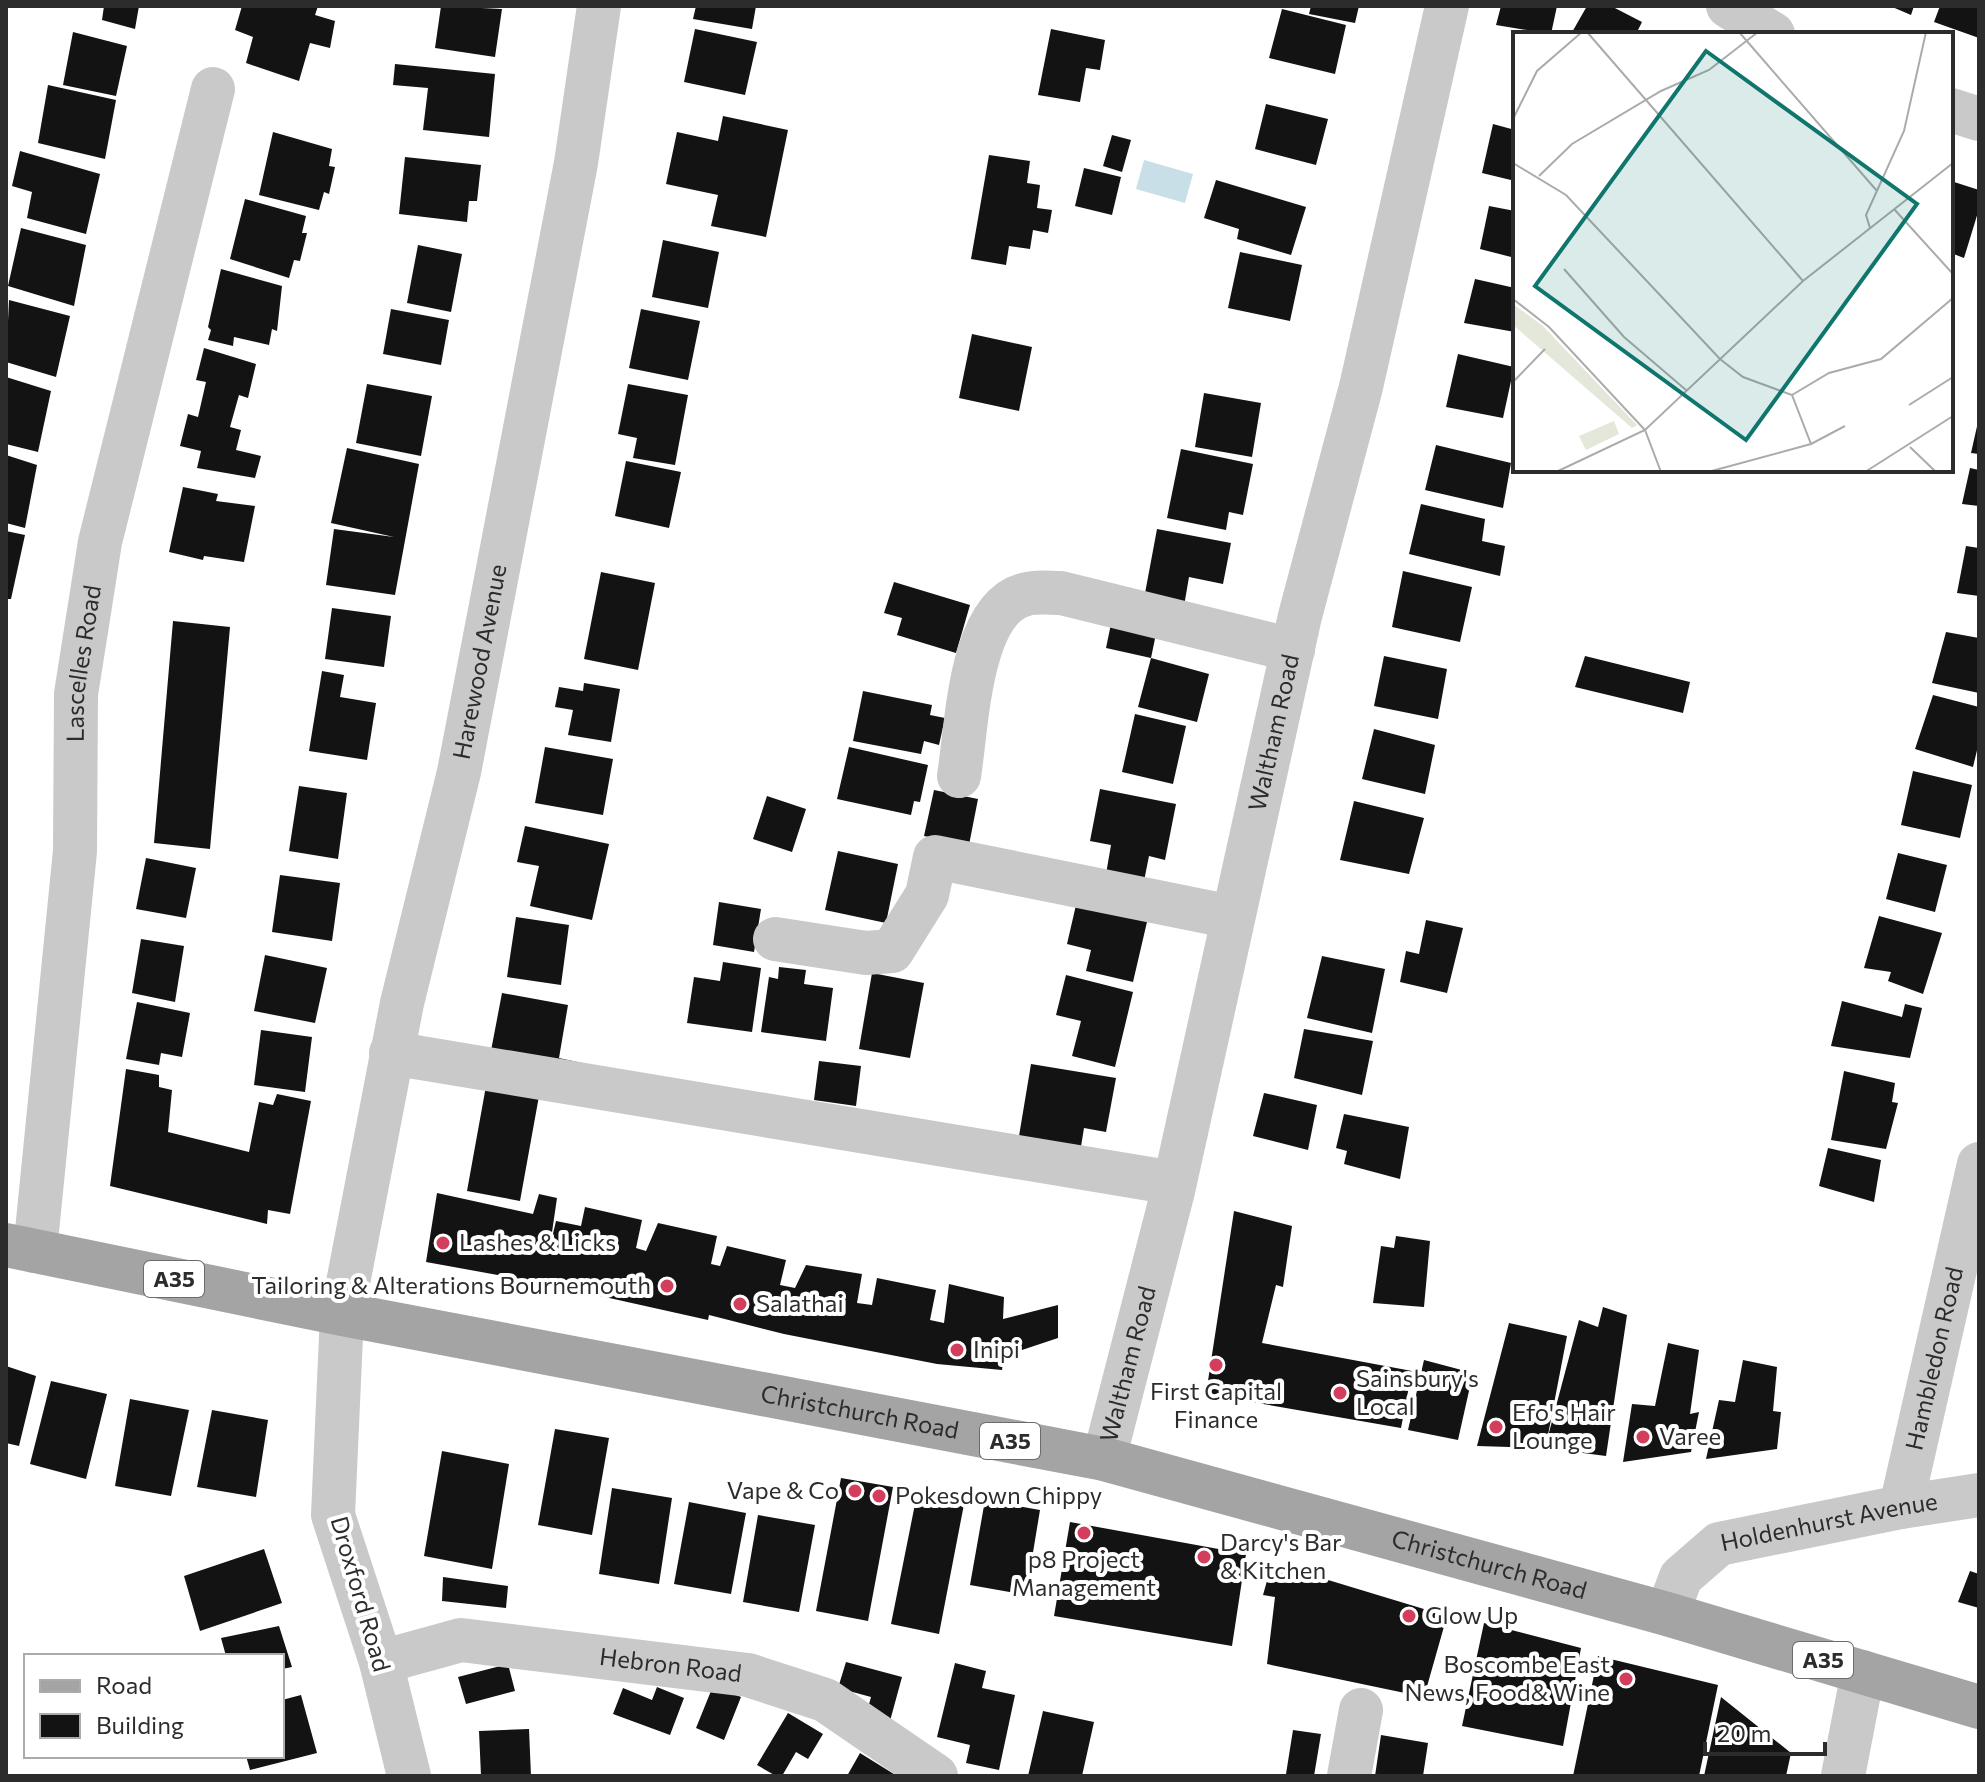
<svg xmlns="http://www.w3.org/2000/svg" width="1985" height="1782" font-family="Commissioner,sans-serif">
  <rect width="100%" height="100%" fill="#fff"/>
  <!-- water -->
  <path fill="#c8dfe7" d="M1144,160l49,14 -8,29 -49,-14z"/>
  <!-- building -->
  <path fill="#131313" d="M104,6h35l-4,23 -33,-9z
    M242,6h76l-3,9 20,6 -5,27 -20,-5 -11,38 -53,-18 7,-26 -18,-7z
    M441,6l61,3 -7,48 -60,-9z
    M696,6h60l-4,23 -59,-10z
    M1311,6h48l-4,17 -46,-9z
    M1501,6h56l-6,28 -55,-9z
    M1587,6h24l31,16 -6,12h-65z
    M1890,6h24l-3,9z
    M1940,6h39v32l-45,-16z
    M1282,9l64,16 -11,49 -66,-16z
    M695,29l62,13 -12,53 -61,-13z
    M1051,29l54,11 -5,30 -14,-2 -6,34 -42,-7z
    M73,32l54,14 -11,50 -53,-11z
    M395,64l100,10 -6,63 -66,-7 5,-42 -35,-3z
    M48,85l68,15 -11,59 -67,-16z
    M1266,104l62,15 -12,46 -61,-16z
    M723,116l65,14 -22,107 -55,-11 7,-31 -52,-11 11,-52 41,9z
    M1493,124l22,6v51l-33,-8z
    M273,132l59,17 -3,17 6,1 -6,27 -5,-2 -5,18 -60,-15z
    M1112,135l19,5 -9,32 -19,-6z
    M20,151l80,23 -14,60 -59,-16 5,-26 -20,-6z
    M989,155l41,6 -3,22 13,2 -3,23 15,2 -4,23 -15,-3 -3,19 -21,-3 -3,19 -35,-6z
    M405,157l76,8 -4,36h-8l-2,21 -68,-8z
    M1084,168l37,9 -9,38 -37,-9z
    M1216,180l90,27 -15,48 -54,-16 2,-10 -35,-11z
    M1951,181l28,9v19l-15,49 -13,-5z
    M245,199l61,17 -4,17h5l-7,28 -6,-1 -5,18 -59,-19z
    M1489,206l26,5v47l-35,-9z
    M21,228l65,17 -12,61 -66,-20z
    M663,240l56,12 -11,56 -56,-11z
    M418,245l44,9 -11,58 -44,-9z
    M1240,252l62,13 -12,56 -62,-13z
    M221,269l61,17 -5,45 -5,-2 -3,16 -35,-8 -1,9 -25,-6 3,-10 -3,-3z
    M1475,279l40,9v44l-51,-9z
    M9,300l61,16 -14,61 -50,-15z
    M391,309l58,11 -8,45 -58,-11z
    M641,309l59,12 -12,59 -59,-12z
    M972,334l60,13 -13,64 -60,-13z
    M204,348l52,16 -8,34 -9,-3 -9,32 11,3 -5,20 25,6 -6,22 -58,-10 4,-17 -21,-5 8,-32 10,3 8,-35 -10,-2z
    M1458,354l56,13 -11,51 -57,-11z
    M6,377l45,14 -13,61 -32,-8z
    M367,384l65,12 -11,60 -65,-13z
    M628,384l60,11 -13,70 -42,-7 4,-20 -19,-4z
    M1204,393l57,10 -9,54 -57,-10z
    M1978,422h1v32l-8,-1z
    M1436,445l75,18 -8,45 -78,-18z
    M347,448l72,16 -24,131 -69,-10 8,-56 60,8 -63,-14z
    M1181,449l72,15 -10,51 -14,-3 -3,18 -59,-12z
    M6,455l31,10 -12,63 -19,-5z
    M626,461l55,11 -12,56 -54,-12z
    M1970,468l9,2v36l-17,-2z
    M183,487l35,7 -2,7 39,5 -11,56 -40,-6 -1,4 -34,-8z
    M1421,504l64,15 -3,22 23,5 -5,30 -91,-22z
    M1157,529l74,14 -8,41 -34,-7 -6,35 -40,-8z
    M6,531l19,4 -14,64h-5z
    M1966,546l13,2v48l-22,-3z
    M1403,571l69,16 -12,55 -68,-15z
    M601,572l54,11 -17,87 -54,-11z
    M894,582l76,23 -14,48 -59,-18 5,-17 -18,-5z
    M332,608l59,8 -7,51 -59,-8z
    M1112,619l45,10 -6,29 -45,-10z
    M173,621l57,6 -20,222 -56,-6z
    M1946,632l33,6v55l-47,-10z
    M1384,656l63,13 -9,50 -64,-13z
    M1585,656l105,26 -7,31 -108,-26z
    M1151,658l58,16 -12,48 -59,-15z
    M322,671l22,4 -4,22 36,6 -9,57 -58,-9z
    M584,683l36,6 -9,53 -43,-7 5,-25 -18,-3 4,-20 24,4z
    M863,691l69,14 -2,10 15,3 -6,27 -15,-4 -3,13 -68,-13z
    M1933,695l46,12v35l-6,25 -58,-18z
    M1135,714l51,12 -13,58 -51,-12z
    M1374,729l61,16 -10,49 -63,-15z
    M545,747l68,12 -10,56 -68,-12z
    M849,747l79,18 -8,37 -6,-1 -3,14 -74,-16z
    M1913,771l59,14 -12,53 -59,-13z
    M299,786l48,7 -9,66 -49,-8z
    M1100,789l76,15 -11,56 -16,-4 -5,25 -38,-7 5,-29 -21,-4z
    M934,790l44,9 -9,46 -45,-9z
    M767,796l39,13 -14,43 -39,-13z
    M1354,801l70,17 -15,56 -69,-14z
    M525,826l84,18 -17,76 -62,-14 9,-40 -22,-4z
    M838,851l60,13 -12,59 -61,-13z
    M1898,853l49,12 -12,47 -49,-13z
    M146,858l50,10 -10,50 -50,-9z
    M280,875l60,8 -8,58 -60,-9z
    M1079,892l71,17 -17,73 -47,-11 5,-21 -24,-6z
    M719,902l42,7 -7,43 -41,-7z
    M1879,916l63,17 -19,61 -35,-13 3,-9 -27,-4z
    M516,917l53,8 -8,60 -54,-8z
    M1426,920l37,8 -16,65 -47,-11 6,-31 13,3z
    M141,939l43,7 -9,56 -43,-9z
    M265,955l62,13 -12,55 -61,-12z
    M1322,956l63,13 -13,64 -65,-15z
    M723,962l38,6 -9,64 -65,-9 7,-46 26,4z
    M779,967l27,3 -2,14 29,4 -7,53 -65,-9 8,-55 9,2z
    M872,973l52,10 -14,75 -51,-9z
    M1066,975l67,17 -18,75 -43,-11 9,-35 -25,-6z
    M502,993l66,12 -9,53 32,7 -101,-9z
    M1842,1001l60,16 3,-13 17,4 -12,50 -79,-12z
    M137,1002l53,11 -8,44 -21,-4 -2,12 -33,-6z
    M1304,1029l69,12 -11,54 -68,-17z
    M261,1030l51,7 -7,55 -51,-7z
    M819,1061l42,5 -5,40 -42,-6z
    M1031,1064l85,14 -10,54 -22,-4 -5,31 -62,-11z
    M126,1069l33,6v12l13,3 -4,42 81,20 10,-50 14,3 4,-11 34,7 -21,113 -22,-4 -1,14 -157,-38z
    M1844,1071l51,12 -3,19 6,1 -12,46 -55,-9z
    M486,1086l53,10 -19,105 -53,-10z
    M1264,1093l53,12 -9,45 -55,-14z
    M1344,1114l65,13 -9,52 -56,-15 3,-13 -11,-3z
    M1828,1148l53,12 -7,42 -55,-16z
    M437,1193l96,21 6,-20 18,4 -7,48 6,-25 25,5 4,-19 57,13 -6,28 10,3 12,-28 59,13 -6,28 9,2 7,-20 59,14 -6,25 15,3 11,-23 56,9 -5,29 15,2 5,-27 59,12 -6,30 14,3 5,-39 55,13 -1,22 55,-14v33l-54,18 -2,14 -65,-6 -153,-30 -75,-19 -1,5 -166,-37 -116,-21z
    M1234,1211l58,15 -9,61 -7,-2 -14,58 150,28 -11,57 -195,-34z
    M1396,1236l34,5 -6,66 -51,-4 8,-57 13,2z
    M1603,1307l24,8 -21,141 -61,-8 -68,-2 32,-123 58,13 -20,104 32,-120 19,7z
    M1668,1343l31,7 -9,64 9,-2 -8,40 -68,10 9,-58 23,2z
    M1424,1360l49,13 -15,67 -50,-10z
    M1743,1360l34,7 -4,44 8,1 -4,37 -71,10 13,-59 16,2z
    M6,1366l30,10 -17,70 -13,-3z
    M51,1381l56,13 -21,85 -56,-15z
    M130,1399l59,11 -18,86 -56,-10z
    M212,1410l56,10 -12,77 -59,-10z
    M555,1429l54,9 -17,97 -54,-10z
    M442,1451l67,13 -17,105 -68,-13z
    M841,1478l52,9 -25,134 -52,-10z
    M612,1488l60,10 -13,86 -60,-10z
    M918,1489l47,10 -26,135 -48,-10z
    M985,1500l55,10 -14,85 -56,-10z
    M689,1502l57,11 -15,81 -57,-10z
    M758,1515l57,10 -16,87 -56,-10z
    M1070,1522l176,32 -14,92 -178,-30z
    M264,1549l18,54 -82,28 -16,-55z
    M1272,1563l175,53 -23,81 -157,-33 8,-67 -12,-2z
    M1970,1571l9,3v34l-21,-6z
    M443,1577l65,9 -2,22 -64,-7z
    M1484,1623l97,25 -18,98 -101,-20z
    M279,1626l13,41 -10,2v-13h-56l-5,-18z
    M1598,1656l120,29 -19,91h-126z
    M846,1662l56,15 -12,44 -24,-6 5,-18 -33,-9z
    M955,1663l31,8 -4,17 33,7 -16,75 -33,-7 4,-18 -33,-8z
    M508,1664l7,27 -49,13 -8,-27z
    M713,1686l28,11 -17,43 -28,-12z
    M657,1687l27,11 -14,37 -57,-21 10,-26 29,12z
    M301,1695l16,58 -67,17 -4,-14h36v-56z
    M1721,1697l70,56 -5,23h-82z
    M1043,1711l51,11 -12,54h-54z
    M788,1713l35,21 -15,25 -12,-7 -14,24h-6l-19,-11z
    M529,1729l2,47h-50l-2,-45z
    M1293,1730l28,4 -7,42 -28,-2z
    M1381,1735l47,8 -5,33h-48z
    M860,1753l37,23h-50z"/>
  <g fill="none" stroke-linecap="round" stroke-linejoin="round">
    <!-- minor -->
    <g stroke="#c9c9c9" stroke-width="44">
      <path d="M1728,6l45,28"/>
      <path d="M1951,110l28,9"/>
      <path d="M959,776c8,-48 10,-165 64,-181 11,-4 26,-2 38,-2l232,57"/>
      <path d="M775,939l91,14 26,-2 35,-56 8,-38 297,60"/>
      <path d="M391,1053l783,130"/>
      <path id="s1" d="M35,1251l40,-400 1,-157 24,-152 113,-453"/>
      <path id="s2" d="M1104,1459l69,-268 127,-575 61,-229 86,-381"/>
      <path id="s3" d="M1901,1507l78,-343"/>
      <path id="s4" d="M1667,1614l14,-37 38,-33 182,-37 78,-12"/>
      <path id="s5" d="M381,1662l80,-22 287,35 77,25 111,76"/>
      <path id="s6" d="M409,1776l-28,-114 -48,-147 9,-201 60,-311 57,-231 117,-609 23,-157"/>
      <path d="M1349,1776l12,-66"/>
      <path d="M1843,1776l20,-104"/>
    </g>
    <!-- major -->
    <path stroke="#a4a4a4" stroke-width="44" id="s7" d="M6,1245l336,69 762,145 563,155 312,93"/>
  </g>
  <!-- markers -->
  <g fill="#d33e5d" stroke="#fff" stroke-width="3">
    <circle cx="443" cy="1243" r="8"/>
    <circle cx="667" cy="1286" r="8"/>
    <circle cx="740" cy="1304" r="8"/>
    <circle cx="957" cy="1350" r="8"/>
    <circle cx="1216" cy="1365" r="8"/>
    <circle cx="1340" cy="1393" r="8"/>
    <circle cx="1496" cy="1427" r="8"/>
    <circle cx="1643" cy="1437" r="8"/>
    <circle cx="855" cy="1491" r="8"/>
    <circle cx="879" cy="1496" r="8"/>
    <circle cx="1084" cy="1533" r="8"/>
    <circle cx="1204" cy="1557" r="8"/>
    <circle cx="1409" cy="1616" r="8"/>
    <circle cx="1626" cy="1679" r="8"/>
  </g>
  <g text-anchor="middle" stroke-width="8" stroke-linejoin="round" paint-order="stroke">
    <!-- shield labels -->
    <g fill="#fff" stroke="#6b6b6b" stroke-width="2">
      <rect x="144" y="1261" width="60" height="36" rx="6"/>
      <rect x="980" y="1423" width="60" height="36" rx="6"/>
      <rect x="1793" y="1642" width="60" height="36" rx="6"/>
    </g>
    <g font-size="22" font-weight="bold" fill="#2c2c2c">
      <text x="174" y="1287">A35</text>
      <text x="1010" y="1449">A35</text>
      <text x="1823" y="1668">A35</text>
    </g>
    <!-- street labels -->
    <g font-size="24" fill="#2c2c2c" stroke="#fff">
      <text dy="8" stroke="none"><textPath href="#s6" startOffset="1140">Harewood Avenue</textPath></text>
      <text dy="8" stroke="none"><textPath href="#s1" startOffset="590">Lascelles Road</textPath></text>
      <text dy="8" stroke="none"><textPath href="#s2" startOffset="746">Waltham Road</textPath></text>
      <text dy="8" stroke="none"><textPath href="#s3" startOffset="152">Hambledon Road</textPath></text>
      <text dy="8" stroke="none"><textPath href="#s2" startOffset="98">Waltham Road</textPath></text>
      <text dy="8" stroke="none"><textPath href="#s7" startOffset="870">Christchurch Road</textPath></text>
      <text dy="8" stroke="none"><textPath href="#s4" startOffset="202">Holdenhurst Avenue</textPath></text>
      <text dy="8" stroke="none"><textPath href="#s7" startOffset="1518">Christchurch Road</textPath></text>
      <text transform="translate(360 1594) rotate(74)" y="8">Droxford Road</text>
      <text dy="8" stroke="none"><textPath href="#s5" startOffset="294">Hebron Road</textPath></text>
    </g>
    <!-- poi labels -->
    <g font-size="24" fill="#2c2c2c" stroke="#fff" text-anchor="start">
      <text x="459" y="1251">Lashes &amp; Licks</text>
      <text x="651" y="1294" text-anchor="end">Tailoring &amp; Alterations Bournemouth</text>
      <text x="756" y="1312">Salathai</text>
      <text x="973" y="1358">Inipi</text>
      <text x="1356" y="1387">Sainsbury's<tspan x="1356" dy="28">Local</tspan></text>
      <text x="1216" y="1400" text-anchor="middle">First Capital<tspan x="1216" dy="28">Finance</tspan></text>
      <text x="1512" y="1421">Efo's Hair<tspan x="1512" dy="28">Lounge</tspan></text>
      <text x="1659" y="1445">Varee</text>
      <text x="839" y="1499" text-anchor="end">Vape &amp; Co</text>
      <text x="895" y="1504">Pokesdown Chippy</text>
      <text x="1220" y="1551">Darcy's Bar<tspan x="1220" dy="28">&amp; Kitchen</tspan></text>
      <text x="1084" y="1568" text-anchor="middle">p8 Project<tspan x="1084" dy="28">Management</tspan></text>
      <text x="1425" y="1624">Glow Up</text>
      <text x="1610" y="1673" text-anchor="end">Boscombe East<tspan x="1610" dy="28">News, Food&amp; Wine</tspan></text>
    </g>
  </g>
  <!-- overview -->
  <g transform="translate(1513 32)">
    <rect width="440" height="440" fill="#fff"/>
    <path d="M0,272l30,22 94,99 -5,3 -119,-103zM101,389l5,13 -33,16 -7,-14z" fill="#e4e8db"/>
    <path fill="none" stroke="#ababab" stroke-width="2" d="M74,0l216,249M226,0l138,159M0,87l24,-48 45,-39M0,131l53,32 154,164 23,18 49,18 19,49M26,144l33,-32 89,-53 48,-21 49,-38M381,177l59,65M357,196l-4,-13 38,-84 22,-99M51,237l60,68 62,53M0,267l36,28 96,103 16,42M0,350l32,-33M279,363l37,-22 52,-14 72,-61M396,373l44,-28M397,415l26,25M43,440l89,-42 158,-149 150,-118M195,440l103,-28 34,-18M352,440l88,-56"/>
    <path fill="#0f766e" fill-opacity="0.15" stroke="#0f766e" stroke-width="4" d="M193,19l211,153 -171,236 -211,-154z"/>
    <rect width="440" height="440" fill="none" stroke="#2c2c2c" stroke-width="4"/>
  </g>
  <!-- border -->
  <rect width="1985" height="1782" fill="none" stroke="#2c2c2c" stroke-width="16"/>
  <!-- legend -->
  <rect x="24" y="1654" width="260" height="104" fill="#ffffff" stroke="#ababab" stroke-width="2"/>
  <rect x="40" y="1680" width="40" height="12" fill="#a4a4a4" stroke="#ababab" stroke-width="2"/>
  <text x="96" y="1694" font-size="24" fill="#2c2c2c">Road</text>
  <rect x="40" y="1714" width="40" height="24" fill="#131313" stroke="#ababab" stroke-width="2"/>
  <text x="96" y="1734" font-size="24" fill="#2c2c2c">Building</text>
  <!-- scale -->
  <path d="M1705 1742v12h120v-12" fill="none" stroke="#2c2c2c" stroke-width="4"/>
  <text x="1717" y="1742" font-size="24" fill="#2c2c2c" stroke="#ffffff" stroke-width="6" paint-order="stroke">20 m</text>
</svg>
